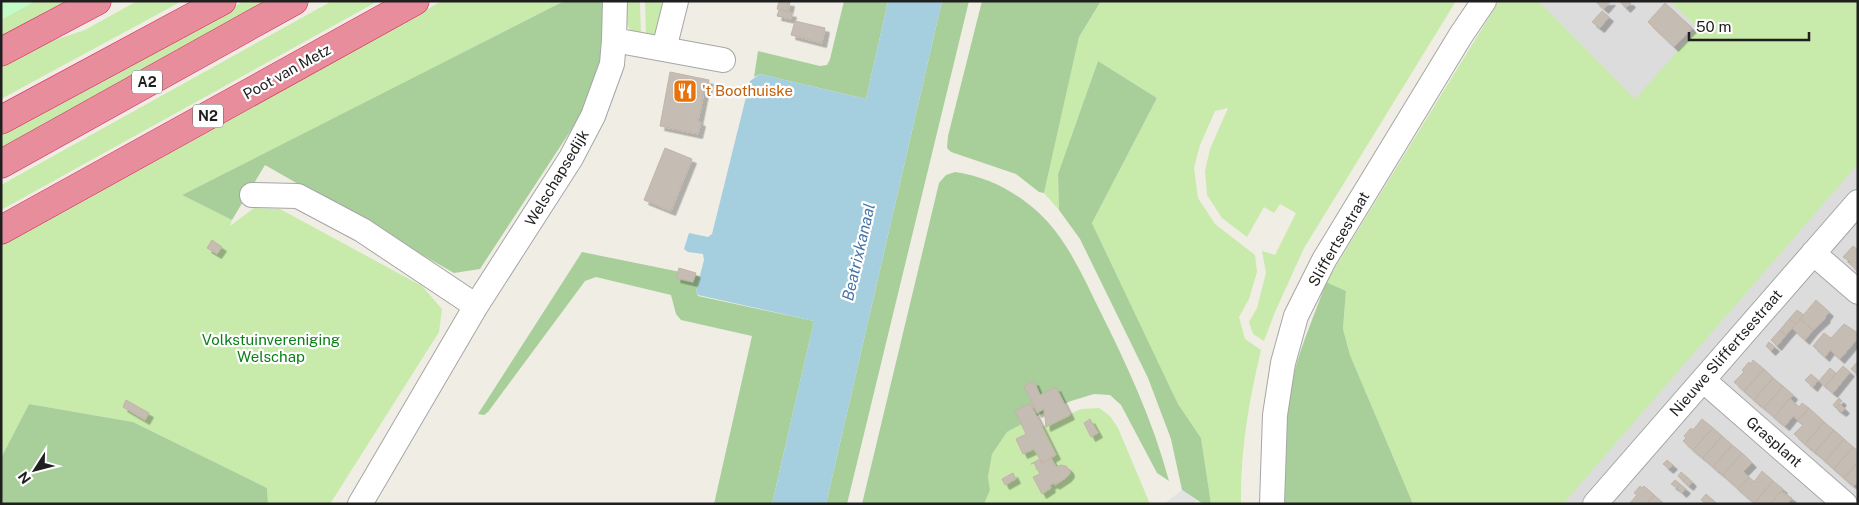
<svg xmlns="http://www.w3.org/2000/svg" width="1859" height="505" font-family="'Public Sans',sans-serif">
  <defs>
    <filter id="shadow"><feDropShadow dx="4.5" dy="4.5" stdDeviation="0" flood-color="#0004"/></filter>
  </defs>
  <rect width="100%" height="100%" fill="#f0ede5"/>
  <!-- residential -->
  <path fill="#dddcdc" d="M1521,1h210l-106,119z
    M1858,152v352h-302z"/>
  <!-- grass -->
  <path fill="#c8eaab" d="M1,1h80l-80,41z
    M137,1h45l-181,98v-34l35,-19 49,-16z
    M244,1h27l-270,151v-20l137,-72z
    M332,1h46l-377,209v-25z
    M442,1h122l-382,194 50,25 -2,6 24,-18 26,1 142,77 20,23 -3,23 -109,172h-62l-1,-16 -134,-66 -104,-18 -28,54v-216z
    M621,1h19l1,36 -7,-2c-9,-11 -11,-20 -13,-34z
    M645,1h16l3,13 -7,19 -11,3z
    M1101,1h355l-152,247 -29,64 -11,29 -11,-7 -4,-12 8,-14 9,-35 -4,-22 13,4 21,-42 -16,-9 -6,9 -10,-6 -17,30 -25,-19 -15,-23 -2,-24 5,-22 18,-41 -13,3 -15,34 -6,23 4,30 17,26 40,31 2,17 -8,27 -10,18 6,22 16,11c-12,50 -21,102 -20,154h-30l-10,-66 -23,-34 -86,-181 65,-125 -59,-37 -40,113 1,36 -15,-17 35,-156z
    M1499,1h39l97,98 63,-71 -28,-27h188v163l-295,340h-150l-63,-149 -7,-26 3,-38 -20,-9z
    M1099,408l11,8 8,12 32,76h-166l6,-14 -2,-13 4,-24 15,-21 28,-15 6,10 40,-18z"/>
  <!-- forest -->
  <path fill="#a8cf9a" d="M564,1h39l3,33 -12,61 -114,174 -26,4 -189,-108 -33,55 -50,-25z
    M844,1h44l-22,98 -106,-25 -6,3 4,-26 62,15 7,-1 3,-6z
    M942,1h27l-122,503h-21z
    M982,1h119l-22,36 -35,156 -5,-1 -23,-18 -65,-22 -4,-4 1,-12z
    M1098,61l59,37 -65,125 86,181 23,34 10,66h-8l-21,-14 -11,-51 -23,-61 -68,-139 -21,-29 -1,-36z
    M955,172c33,5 60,19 84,41 27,25 44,63 60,96 28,56 54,112 70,172l-12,-8 -36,-68 -11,-10 -16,-1 -23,7 -36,16 -28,15 -15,22 -4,23 2,13 -6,14h-122l77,-321 7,-8z
    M582,252l118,24 -4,15 2,5 116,25 -42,183h-58l38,-168 -71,-16 -5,-6 -5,-19 -75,-18 -11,4 -97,131 -4,3 -6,-1z
    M1326,282l20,9 -3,38 7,26 63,149h-129c0,-43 0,-89 10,-131 8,-31 22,-61 32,-91z
    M29,404l104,18 134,66 1,16h-267v-46z"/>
  <!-- park -->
  <path fill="#c2fac8" d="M1,1h35l-35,19z"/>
  <!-- parking -->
  <path fill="#e3e3e3" d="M1182,490l15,10 -3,4h-30z"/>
  <!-- water -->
  <path fill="#a5cfde" d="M888,1h54l-116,503h-54l42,-183 -116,-26 -2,-4 8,-31 -1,-6 -15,-2 -4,-3 5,-16 19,4 4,-3 38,-153 10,-7 106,25z"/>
  <!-- building -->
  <path fill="#c5bcb4" stroke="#c2b4a7" filter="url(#shadow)" d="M779,1l11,1 -2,9 -11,-2z
    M1595,1h16l-7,8z
    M1619,1h10l2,2 -5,5z
    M1665,3l27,25 -18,19 -26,-25z
    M779,10l13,3 -1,6 -14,-3z
    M1602,11l7,6 -9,11 -8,-6z
    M795,21l30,7 -3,15 -31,-8z
    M670,72l39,8 -2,12h-3l-6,29 3,1 -3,12 -38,-8z
    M665,148l27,11 -21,52 -27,-11z
    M212,240l10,7 -5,7 -10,-6z
    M1853,246l5,4v21l-8,-7 1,-2 -8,-5z
    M679,268l17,5 -3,9 -17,-4z
    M1816,300l13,12 -4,5 1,1 -13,12 -13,-11z
    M1797,310l7,5 -8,9 -7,-5z
    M1789,319l7,5 -10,11 -6,-5z
    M1800,319l13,11 -8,10 -13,-12z
    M1844,324l14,9 -2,2 2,3 -18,21 -10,-9 -5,7 -12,-11 11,-13 7,5z
    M1780,330l6,5 -9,11 -6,-6z
    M1769,342l6,5 -4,4 -5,-5z
    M1753,360l11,9 -20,22 -10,-9 10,-10 -2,-2 7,-8 2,2z
    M1858,361v14l-7,-6z
    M1843,366l7,6 -17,21 -8,-7z
    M1830,368l6,5 -11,13 -6,-5z
    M1764,369l9,9 -19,22 -10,-9z
    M1811,374l7,6 -5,7 -8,-7z
    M1773,378l10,8 -19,22 -10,-8z
    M1034,381l6,14 16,-8 14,28 -24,12 -2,-18 -7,4 -13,-27z
    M1783,386l10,9 -19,22 -10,-9z
    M1793,395l-3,4 9,8 3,-4 7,5 -11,12 -5,-4 -8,10 -11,-9z
    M1839,398l3,3 -6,7 -3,-3z
    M126,400l23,13 -4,7 -22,-13z
    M1030,403l26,52 -14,8 -8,-14 -11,5 -7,-15 10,-5 -11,-23z
    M1840,404l5,5 -3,3 -6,-4z
    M1809,408l15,14 -19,22 -11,-10 9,-9 -5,-5z
    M1090,419l8,14 -7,4 -7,-14z
    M1702,419l11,9 -20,22 -10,-9 3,-3 -2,-2 7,-8 2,2z
    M1824,422l10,8 -19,22 -10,-8z
    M1713,428l9,8 -19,22 -10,-8z
    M1834,430l10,9 -19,22 -10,-9z
    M1722,436l10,9 -19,22 -10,-9z
    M1844,439l9,8 -19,22 -9,-8z
    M1732,445l10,8 -19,22 -10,-8z
    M1853,447l5,4v11l-14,16 -10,-9z
    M1742,453l10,10 -9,9 6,5 -11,12 -15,-14z
    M1051,458l5,9 5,-2 5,1 3,3 1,4 -3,4 -12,8 -1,-2 -4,2 1,3 -9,6 -9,-17 7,-3 -6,-11 -3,1 9,-5 2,4z
    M1667,460l6,5 -4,4 -6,-5z
    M1858,462v20l-4,4 -10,-8z
    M1762,471l11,10 -19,22 -16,-14 11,-12 5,5z
    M1681,472l6,5 -4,4 -5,-5z
    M1013,473l3,6 -11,6 -3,-6z
    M1687,477l5,5 -3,4 -6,-5z
    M1675,480l5,4 -3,4 -6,-4z
    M1773,481l10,8 -13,15h-15l-1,-1z
    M1680,484l6,5 -4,4 -5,-5z
    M1640,486l2,2 2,-2 10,9 -8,9h-17l8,-9 -3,-2z
    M1781,491l11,7 -5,6h-17z
    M1706,494l9,8 -1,2h-8l-5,-4z
    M1654,495l10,9h-18z"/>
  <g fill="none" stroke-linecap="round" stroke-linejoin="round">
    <!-- minor casing -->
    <g stroke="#a6a6a6" stroke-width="26">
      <path id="minor" d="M614,40l109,20
        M664,49l12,-48
        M252,195l46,1 64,34 114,76
        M1813,253l45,39
        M1703,380l142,124
        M360,504l116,-198 95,-148 22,-42 19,-52 2,-24 1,-39
        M1272,504l3,-89 8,-52 13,-47 28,-56 137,-225 23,-34
        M1595,504l263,-302"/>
    </g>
    <!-- highway casing -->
    <g stroke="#dc245e" stroke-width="29">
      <path id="highway" d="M1,52l96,-51
        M1,120l221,-119
        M1,164l293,-163
        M1,230l414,-229"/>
    </g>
    <!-- minor -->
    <use href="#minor" stroke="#fff" stroke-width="24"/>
    <!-- highway -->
    <use href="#highway" stroke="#e78d9b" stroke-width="28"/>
  </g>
  <!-- icons -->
  <defs>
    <g id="restaurant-square" transform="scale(1.25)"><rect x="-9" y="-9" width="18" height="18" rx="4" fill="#e8710a" stroke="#fff"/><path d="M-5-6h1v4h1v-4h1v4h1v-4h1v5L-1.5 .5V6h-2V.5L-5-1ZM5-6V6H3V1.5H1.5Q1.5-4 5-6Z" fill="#fff"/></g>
  </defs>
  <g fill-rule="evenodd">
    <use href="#restaurant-square" x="685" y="91"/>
  </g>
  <g text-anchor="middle" stroke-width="4.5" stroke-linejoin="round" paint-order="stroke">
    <!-- shield labels -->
    <g fill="#fff" stroke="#626262" stroke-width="1">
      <rect x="132" y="70.5" width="30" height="23" rx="4"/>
      <rect x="193" y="104.5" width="30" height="23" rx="4"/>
    </g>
    <g font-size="14" font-weight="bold" fill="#1f1f1f">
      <text x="147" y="87">A2</text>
      <text x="208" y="121">N2</text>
    </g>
    <!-- street labels -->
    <g font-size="15" fill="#1f1f1f" stroke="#fff">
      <text transform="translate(287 72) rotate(-29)" y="5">Poot van Metz</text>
      <text transform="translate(557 178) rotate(-59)" y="5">Welschapsedijk</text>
      <text transform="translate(1339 239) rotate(-60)" y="5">Sliffertsestraat</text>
      <text transform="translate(1726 353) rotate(-49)" y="5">Nieuwe Sliffertsestraat</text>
      <text transform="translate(1774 442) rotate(41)" y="5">Grasplant</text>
    </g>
    <!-- food labels -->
    <g font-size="15" fill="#c56008" stroke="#fff" text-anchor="start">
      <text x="702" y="96">'t Boothuiske</text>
    </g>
    <!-- park labels -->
    <g font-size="15" fill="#0b7f18" stroke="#fff">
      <text x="271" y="345">Volkstuinvereniging<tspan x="271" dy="17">Welschap</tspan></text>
    </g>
    <!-- water labels -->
    <g font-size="16" font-style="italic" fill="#4775a8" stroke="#fff">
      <text transform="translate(858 252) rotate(-77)" y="6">Beatrixkanaal</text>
    </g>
  </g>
  <!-- border -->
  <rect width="1859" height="505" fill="none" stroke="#1f1f1f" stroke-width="5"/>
  <!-- north arrow -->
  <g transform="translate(35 470) rotate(234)" stroke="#ffffff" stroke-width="4" paint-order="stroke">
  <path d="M0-4L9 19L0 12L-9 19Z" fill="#1f1f1f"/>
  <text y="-8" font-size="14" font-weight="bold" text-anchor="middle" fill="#1f1f1f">N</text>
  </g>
  <!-- scale -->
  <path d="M1689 32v8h120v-8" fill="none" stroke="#1f1f1f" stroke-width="2.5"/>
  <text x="1696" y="32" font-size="15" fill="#1f1f1f" stroke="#ffffff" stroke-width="4" paint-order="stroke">50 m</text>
</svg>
